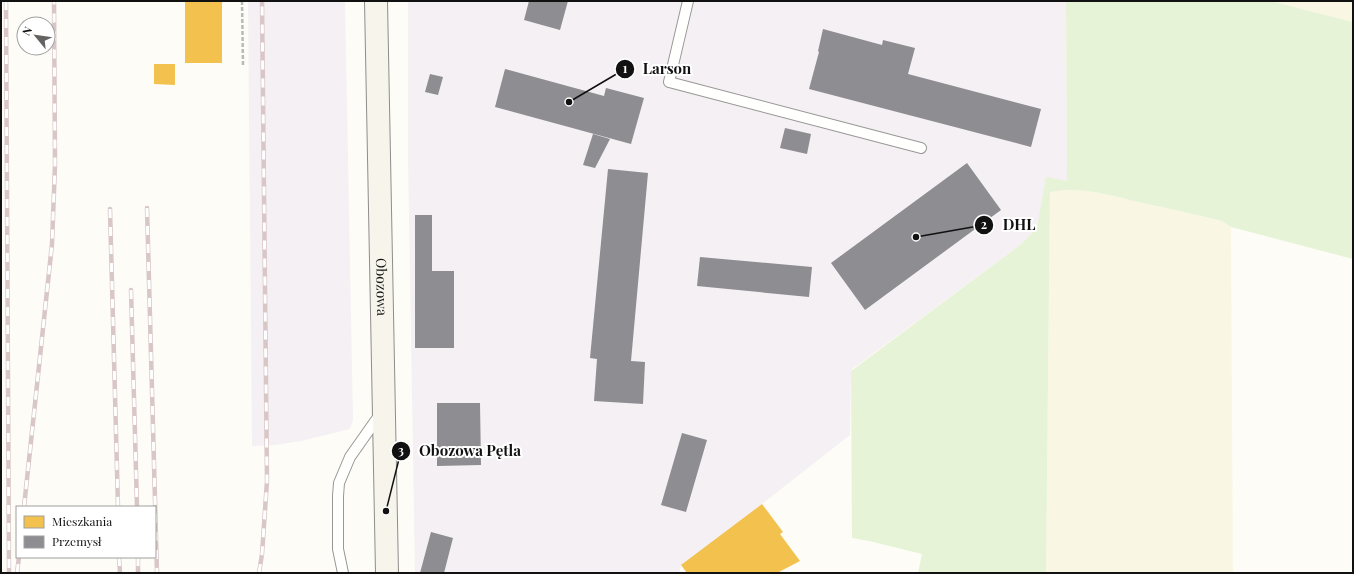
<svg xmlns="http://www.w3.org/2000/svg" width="1354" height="574" font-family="'Playfair Display',serif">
  <rect width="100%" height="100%" fill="#fdfcf7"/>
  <!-- industrial -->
  <path fill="#f5f0f3" d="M248,1h97l8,419 -3,9 -49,12 -26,4 -23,1z
    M408,1h658l1,180 -27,36 -3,11 -17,17 -169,125 -1,65 -88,69 -81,61 -2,8h-264l-7,-417z"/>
  <!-- farmland -->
  <path fill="#f9f7e4" d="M1271,1h82v21z
    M1061,190h21l22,4 118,27 9,6 2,346h-187l4,-381z"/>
  <!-- green -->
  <path fill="#e7f3d7" d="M1066,1h205l82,21v237l-122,-32 -9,-6c-28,-7 -56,-13 -84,-19 -29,-7 -59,-16 -88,-10l-4,381h-128l4,-19 -53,-13 -17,-3 -1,-167 169,-126 17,-17 9,-51 21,4z"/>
  <!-- homes -->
  <path fill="#f2c14e" d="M185,1h37v62h-37z
    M154,64h21v21l-21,-1z
    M762,504l21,28 -3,2 20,27 -23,12h-90l-6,-8z"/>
  <!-- industry -->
  <path fill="#8d8d92" d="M529,1h39l-8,29 -36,-10z
    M823,29l59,16 1,-5 32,8 -7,26 133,35 -10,38 -222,-58 10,-37 -1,-1z
    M505,69l99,27 2,-8 38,10 -13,46 -136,-37z
    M430,74l13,3 -5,18 -13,-3z
    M785,128l26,6 -4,20 -27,-6z
    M593,134l17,5 -15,29 -12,-3z
    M967,163l34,47 -136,100 -34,-47z
    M608,169l40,4 -17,188 14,1 -2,42 -49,-3 3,-42 -7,-1z
    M415,215h17v56h22v77h-39z
    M700,257l112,10 -3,30 -112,-11z
    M437,403h43l1,62 -44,1z
    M682,433l25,7 -21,72 -25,-7z
    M431,532l22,6 -9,35h-24z"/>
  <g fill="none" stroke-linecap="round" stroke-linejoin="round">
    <!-- lane casing -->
    <g stroke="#979795" stroke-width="12">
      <path id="lane" d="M688,1l-19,81 252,66
        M343,573l-5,-24v-53l1,-13 11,-26 31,-44"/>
    </g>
    <!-- secondary casing -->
    <g stroke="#8e8d8b" stroke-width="24">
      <g id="secondary">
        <path id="s1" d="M376,1l11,572"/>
      </g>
    </g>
    <!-- path -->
    <path stroke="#b9b9b8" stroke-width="2.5" stroke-dasharray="4 2" stroke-linecap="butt" d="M242,1l1,64"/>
    <!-- lane -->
    <use href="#lane" stroke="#fffffe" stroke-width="10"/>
    <!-- secondary -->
    <use href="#secondary" stroke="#f6f4eb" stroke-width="22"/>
    <!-- rail casing -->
    <g stroke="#d9c6c7" stroke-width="4.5">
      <path id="rail" d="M6,1l3,572
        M147,208l10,365
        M110,209l8,298
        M131,290l6,217
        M24,507l28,-263 3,-79 -1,-164
        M119,557l1,16
        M138,557v16
        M17,573l2,-16
        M259,573l3,-19 5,-73 -5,-480"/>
    </g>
    <!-- rail -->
    <use href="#rail" stroke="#fff" stroke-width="3" stroke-dasharray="9" stroke-linecap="butt"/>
  </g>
  <g text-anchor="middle" stroke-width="4" stroke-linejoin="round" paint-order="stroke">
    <!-- street labels -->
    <g font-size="14" fill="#111" stroke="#fff">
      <text dy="5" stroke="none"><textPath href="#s1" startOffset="286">Obozowa</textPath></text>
    </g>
  </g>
  <!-- callouts -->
  <path fill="none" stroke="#111" stroke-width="1.5" d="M569 102L625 69M916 237L984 225M386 511L401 451"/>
  <g fill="#111" stroke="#fff" stroke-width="1.5">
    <circle cx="569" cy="102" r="4"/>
    <circle cx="916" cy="237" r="4"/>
    <circle cx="386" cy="511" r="4"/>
    <circle cx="625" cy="69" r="10"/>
    <circle cx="984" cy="225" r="10"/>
    <circle cx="401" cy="451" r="10"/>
  </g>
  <g font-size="12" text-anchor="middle" font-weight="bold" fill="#fff">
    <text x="625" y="73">1</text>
    <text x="984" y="229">2</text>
    <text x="401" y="455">3</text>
  </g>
  <g font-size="15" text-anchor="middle" font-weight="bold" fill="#111" stroke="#fff" stroke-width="4" stroke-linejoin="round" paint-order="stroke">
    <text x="667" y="74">Larson</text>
    <text x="1019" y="230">DHL</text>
    <text x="470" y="456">Obozowa Pętla</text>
  </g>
  <!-- border -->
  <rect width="1354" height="574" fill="none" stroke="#111111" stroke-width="4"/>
  <!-- legend -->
  <rect x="16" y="506" width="140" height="52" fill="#ffffff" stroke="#a0a0a0"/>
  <rect x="24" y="516" width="20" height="12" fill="#f2c14e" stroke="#a0a0a0"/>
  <text x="52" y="526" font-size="12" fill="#111111">Mieszkania</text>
  <rect x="24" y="536" width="20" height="12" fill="#8d8d92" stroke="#a0a0a0"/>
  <text x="52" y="546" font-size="12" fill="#111111">Przemysł</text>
  <!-- north arrow -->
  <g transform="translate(36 36) rotate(299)"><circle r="19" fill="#ffffff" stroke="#a0a0a0"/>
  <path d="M0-3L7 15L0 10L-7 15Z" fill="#646362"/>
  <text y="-6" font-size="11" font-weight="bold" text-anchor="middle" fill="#111111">N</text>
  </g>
</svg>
